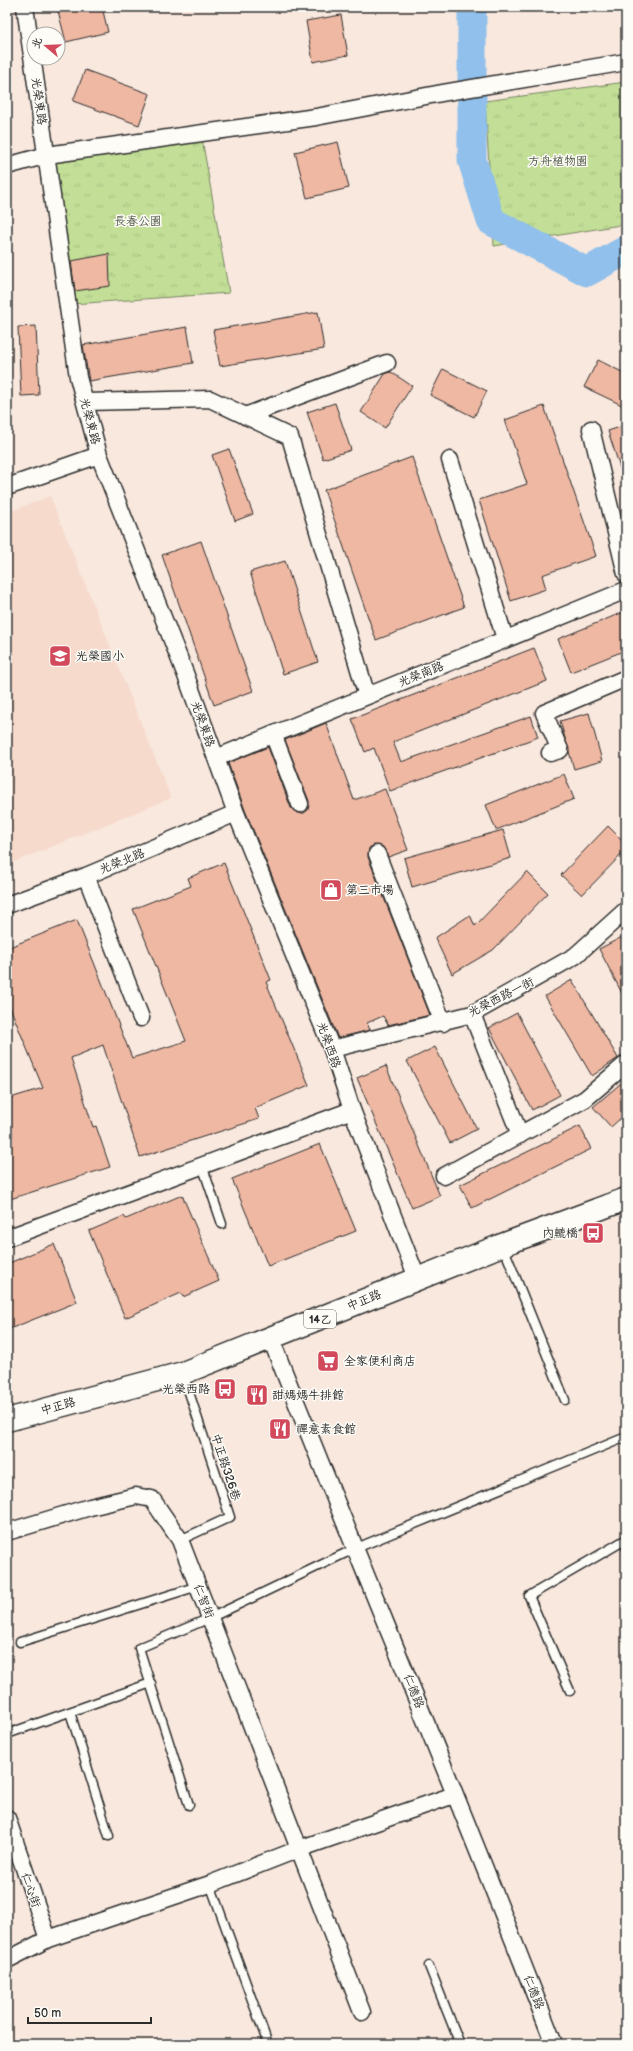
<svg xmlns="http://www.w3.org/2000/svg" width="633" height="2051" font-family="'Balsamiq Sans','LXGW WenKai TC',sans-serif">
  <defs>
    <pattern id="park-tufts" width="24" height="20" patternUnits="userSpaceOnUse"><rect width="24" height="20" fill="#c3df97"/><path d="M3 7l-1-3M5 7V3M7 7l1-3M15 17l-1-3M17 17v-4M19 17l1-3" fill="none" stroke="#a8c082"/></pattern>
  </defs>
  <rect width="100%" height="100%" fill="#f9e8de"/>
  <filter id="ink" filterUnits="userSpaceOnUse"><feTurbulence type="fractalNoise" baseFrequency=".025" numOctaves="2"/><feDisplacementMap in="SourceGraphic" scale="8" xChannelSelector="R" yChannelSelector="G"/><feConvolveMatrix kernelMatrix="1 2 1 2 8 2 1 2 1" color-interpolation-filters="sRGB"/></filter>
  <g filter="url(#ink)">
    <!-- built -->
    <path fill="#f6dacc" d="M50,496l121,302 -164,67v-352z"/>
    <!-- park -->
    <path fill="url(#park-tufts)" stroke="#778561" d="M626,82v142l-132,22 -9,-145z
      M201,133l28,160 -157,11 -21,-150z"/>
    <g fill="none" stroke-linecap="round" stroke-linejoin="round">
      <!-- river -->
      <path stroke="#90c0eb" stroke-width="29" d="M472,7v153l19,61 96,51 39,-22"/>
    </g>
    <!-- building -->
    <path fill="#efb8a3" stroke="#2b2b2b" d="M57,7h45l6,25 -42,10z
      M341,15l7,40 -35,7 -7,-41z
      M85,70l65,24 -11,31 -66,-24z
      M338,142l11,46 -42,10 -12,-46z
      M109,254l1,32 -35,5 -4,-30z
      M318,312l6,37 -104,17 -7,-36z
      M36,326l3,69 -18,1 -3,-69z
      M187,327l6,36 -104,18 -6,-36z
      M598,360l28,14v33l-42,-20z
      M443,369l44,22 -13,26 -44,-22z
      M391,372l21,14 -27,42 -24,-16 24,-38z
      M335,403l16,47 -28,9 -16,-47z
      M544,406l52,150 -54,19 4,14 -35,12 -32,-101 48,-16 -22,-64z
      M626,425v52h-3l-15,-46z
      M229,449l24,65 -18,7 -23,-66z
      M412,457l52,150 -88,33 -52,-150z
      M201,541l52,150 -39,14 -52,-150z
      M285,561l33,101 -35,12 -33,-102z
      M626,611v39l-55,22 -13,-33z
      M534,648l13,33 -154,61 8,20 130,-46 7,21 -148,54 -16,-43 -9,4 -13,-33z
      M589,713l13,48 -28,8 -14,-48z
      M326,723l28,77 31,-11 23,61 -20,7 -5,-10 -9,-2 -5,3 -1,9 62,158 -42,10 -5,-9 -16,7 3,7 -32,8 -93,-228 -17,-47 40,-16 23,61 7,5h6l4,-3 1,-9 -24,-61z
      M564,774l10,25 -78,31 -10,-25z
      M608,826l18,18v6l-44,45 -21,-20z
      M503,830l8,28 -99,29 -8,-29z
      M224,863l47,117 -5,2 43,103 -54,23 4,11 -119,38 -37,-112 -32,13 22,69 3,-1 14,41 -103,33v-101l36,-11 -36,-88v-52l70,-28 55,138 54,-17 -53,-132 58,-23 -3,-8z
      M527,872l21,21 -55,57 -41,24 -17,-36 35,-23 5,11z
      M626,935v66l-27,-52z
      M572,980l46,78 -26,18 -47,-80z
      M517,1013l43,82 -28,15 -43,-82z
      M435,1047l42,82 -27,14 -43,-82z
      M386,1066l54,130 -28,12 -55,-130z
      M626,1079v34l-15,14 -18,-20z
      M580,1126l11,23 -119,59 -12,-23z
      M320,1144l36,87 -88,35 -36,-87z
      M182,1195l37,86 -36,16 -2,-4 -56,25 -36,-87 35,-15 2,3z
      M54,1244l23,58 -70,28v-66z"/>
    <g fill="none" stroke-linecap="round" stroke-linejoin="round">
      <!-- service casing -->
      <g stroke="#2b2b2b" stroke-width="11">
        <path id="service" d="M202,1165l20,59
          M503,1246l62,154
          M180,1540l50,-23 -47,-143
          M20,1642l178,-56
          M570,1691l-41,-95 96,-56 1,6
          M70,1712l39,124
          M7,1734l144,-51
          M189,1805l-50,-157 71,-30 144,-69 272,-112
          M210,1884l58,160
          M429,1966l31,78"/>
      </g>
      <!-- minor casing -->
      <g stroke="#2b2b2b" stroke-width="19">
        <path id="minor" d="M25,7l53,370 21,78 86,218 51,140 96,236 20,61 65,168
          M7,166l40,-11 269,-38 126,-24 184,-31
          M86,402l124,-3 80,38 77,259
          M245,416l142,-53
          M591,429l35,145
          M450,460l55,179
          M7,487l92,-32
          M273,734l27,70
          M550,753l10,-3 -16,-37 82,-35
          M216,758l410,-168
          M377,854l66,169
          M86,876l55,142
          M7,905l79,-29 150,-63
          M472,1014l48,121
          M332,1049l140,-35 103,-58 51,-46
          M444,1176l141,-77 41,-35
          M7,1238l345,-128
          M271,1339c93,235 192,469 283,705
          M7,1532l83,-25 46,-11 16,3 28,41 182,472
          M7,1818l41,121
          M7,1960l41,-21 162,-55 89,-35 155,-54"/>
      </g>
      <!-- primary casing -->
      <g stroke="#2b2b2b" stroke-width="25">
        <path id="primary" d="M7,1420l176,-47 319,-128 124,-46"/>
      </g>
      <!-- service -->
      <use href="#service" stroke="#fdfcf7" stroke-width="8"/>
      <!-- minor -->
      <use href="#minor" stroke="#fdfcf7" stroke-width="16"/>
      <!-- primary -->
      <use href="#primary" stroke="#fdfcf7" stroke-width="22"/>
    </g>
  </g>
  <!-- icons -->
  <defs>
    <g id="school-square" transform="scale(1.15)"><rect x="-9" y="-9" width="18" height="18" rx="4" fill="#d1495b" stroke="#fdfcf7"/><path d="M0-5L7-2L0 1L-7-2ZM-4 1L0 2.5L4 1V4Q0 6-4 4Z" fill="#fff"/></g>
    <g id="shop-square" transform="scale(1.15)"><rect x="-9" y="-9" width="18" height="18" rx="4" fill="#d1495b" stroke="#fdfcf7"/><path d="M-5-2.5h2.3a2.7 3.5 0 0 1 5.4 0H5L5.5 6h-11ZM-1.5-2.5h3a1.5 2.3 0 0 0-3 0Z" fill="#fff"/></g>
    <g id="bus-square" transform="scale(1.15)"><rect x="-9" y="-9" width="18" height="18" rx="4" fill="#d1495b" stroke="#fdfcf7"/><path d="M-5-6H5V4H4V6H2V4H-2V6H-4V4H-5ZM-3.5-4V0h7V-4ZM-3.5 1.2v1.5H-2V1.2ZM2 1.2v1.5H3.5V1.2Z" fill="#fff"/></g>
    <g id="supermarket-square" transform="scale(1.15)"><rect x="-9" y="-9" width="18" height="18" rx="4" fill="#d1495b" stroke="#fdfcf7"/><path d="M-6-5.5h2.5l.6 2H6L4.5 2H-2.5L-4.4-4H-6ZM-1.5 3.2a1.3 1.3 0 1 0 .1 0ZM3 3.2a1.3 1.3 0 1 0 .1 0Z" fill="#fff"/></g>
    <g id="restaurant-square" transform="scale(1.15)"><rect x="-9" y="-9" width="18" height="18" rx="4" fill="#d1495b" stroke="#fdfcf7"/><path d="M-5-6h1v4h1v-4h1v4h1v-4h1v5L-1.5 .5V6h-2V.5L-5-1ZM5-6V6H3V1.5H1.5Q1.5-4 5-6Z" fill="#fff"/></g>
  </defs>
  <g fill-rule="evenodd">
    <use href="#school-square" x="60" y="656"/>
    <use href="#shop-square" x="331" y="890"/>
    <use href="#bus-square" x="593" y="1233"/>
    <use href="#supermarket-square" x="328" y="1361"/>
    <use href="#bus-square" x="225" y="1389"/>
    <use href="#restaurant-square" x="257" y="1395"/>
    <use href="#restaurant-square" x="280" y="1429"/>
  </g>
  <g text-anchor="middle" stroke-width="3" stroke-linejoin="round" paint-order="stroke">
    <!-- shield labels -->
    <rect fill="#fdfcf7" stroke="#6a6a68" stroke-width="1" x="304" y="1310" width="32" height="18" rx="3"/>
    <g font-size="11" font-weight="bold" fill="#2b2b2b">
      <text x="320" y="1323">14乙</text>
    </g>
    <!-- street labels -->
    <g font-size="12" fill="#2b2b2b" stroke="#fdfcf7">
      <text transform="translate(39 101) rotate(82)" y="4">光榮東路</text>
      <text transform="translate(90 421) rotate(75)" y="4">光榮東路</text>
      <text transform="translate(421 674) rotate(-22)" y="4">光榮南路</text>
      <text transform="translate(203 724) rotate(70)" y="4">光榮東路</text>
      <text transform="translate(122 861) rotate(-22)" y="4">光榮北路</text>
      <text transform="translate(501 997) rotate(-27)" y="4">光榮西路一街</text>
      <text transform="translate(329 1045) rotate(70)" y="4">光榮西路</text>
      <text transform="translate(364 1300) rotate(-22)" y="4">中正路</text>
      <text transform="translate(58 1406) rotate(-15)" y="4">中正路</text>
      <text transform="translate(226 1467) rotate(72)" y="4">中正路326巷</text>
      <text transform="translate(204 1601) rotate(69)" y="4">仁智街</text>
      <text transform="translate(414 1691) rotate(69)" y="4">仁德路</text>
      <text transform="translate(31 1890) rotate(71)" y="4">仁心街</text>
      <text transform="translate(534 1992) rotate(69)" y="4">仁德路</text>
    </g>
    <!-- park labels -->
    <g font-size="12" fill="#515846" stroke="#fdfcf7">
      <text x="558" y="165">方舟植物園</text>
      <text x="138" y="225">長春公園</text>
    </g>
    <!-- poi labels -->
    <g font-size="12" fill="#2b2b2b" stroke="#fdfcf7" text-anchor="start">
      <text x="76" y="660">光榮國小</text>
      <text x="346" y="894">第三市場</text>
      <text x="578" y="1237" text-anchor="end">內轆橋</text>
      <text x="344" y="1365">全家便利商店</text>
      <text x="210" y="1393" text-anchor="end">光榮西路</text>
      <text x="272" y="1399">甜媽媽牛排館</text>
      <text x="296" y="1433">禪意素食館</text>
    </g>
  </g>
  <!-- margin -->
  <rect width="633" height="2051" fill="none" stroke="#fdfcf7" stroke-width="24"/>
  <rect x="12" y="12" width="609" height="2027" fill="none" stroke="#2b2b2b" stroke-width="1.5" filter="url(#ink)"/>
  <!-- north arrow -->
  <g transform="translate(46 46) rotate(289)"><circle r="19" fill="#fdfcf7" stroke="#a9a8a5"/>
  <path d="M0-3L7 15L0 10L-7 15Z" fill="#d1495b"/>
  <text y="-6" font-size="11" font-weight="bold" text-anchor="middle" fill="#2b2b2b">北</text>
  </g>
  <!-- scale -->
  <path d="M28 2017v6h123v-6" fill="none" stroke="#2b2b2b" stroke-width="2"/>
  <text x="34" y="2017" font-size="12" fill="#2b2b2b" stroke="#fdfcf7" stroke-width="3" paint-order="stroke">50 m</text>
</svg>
